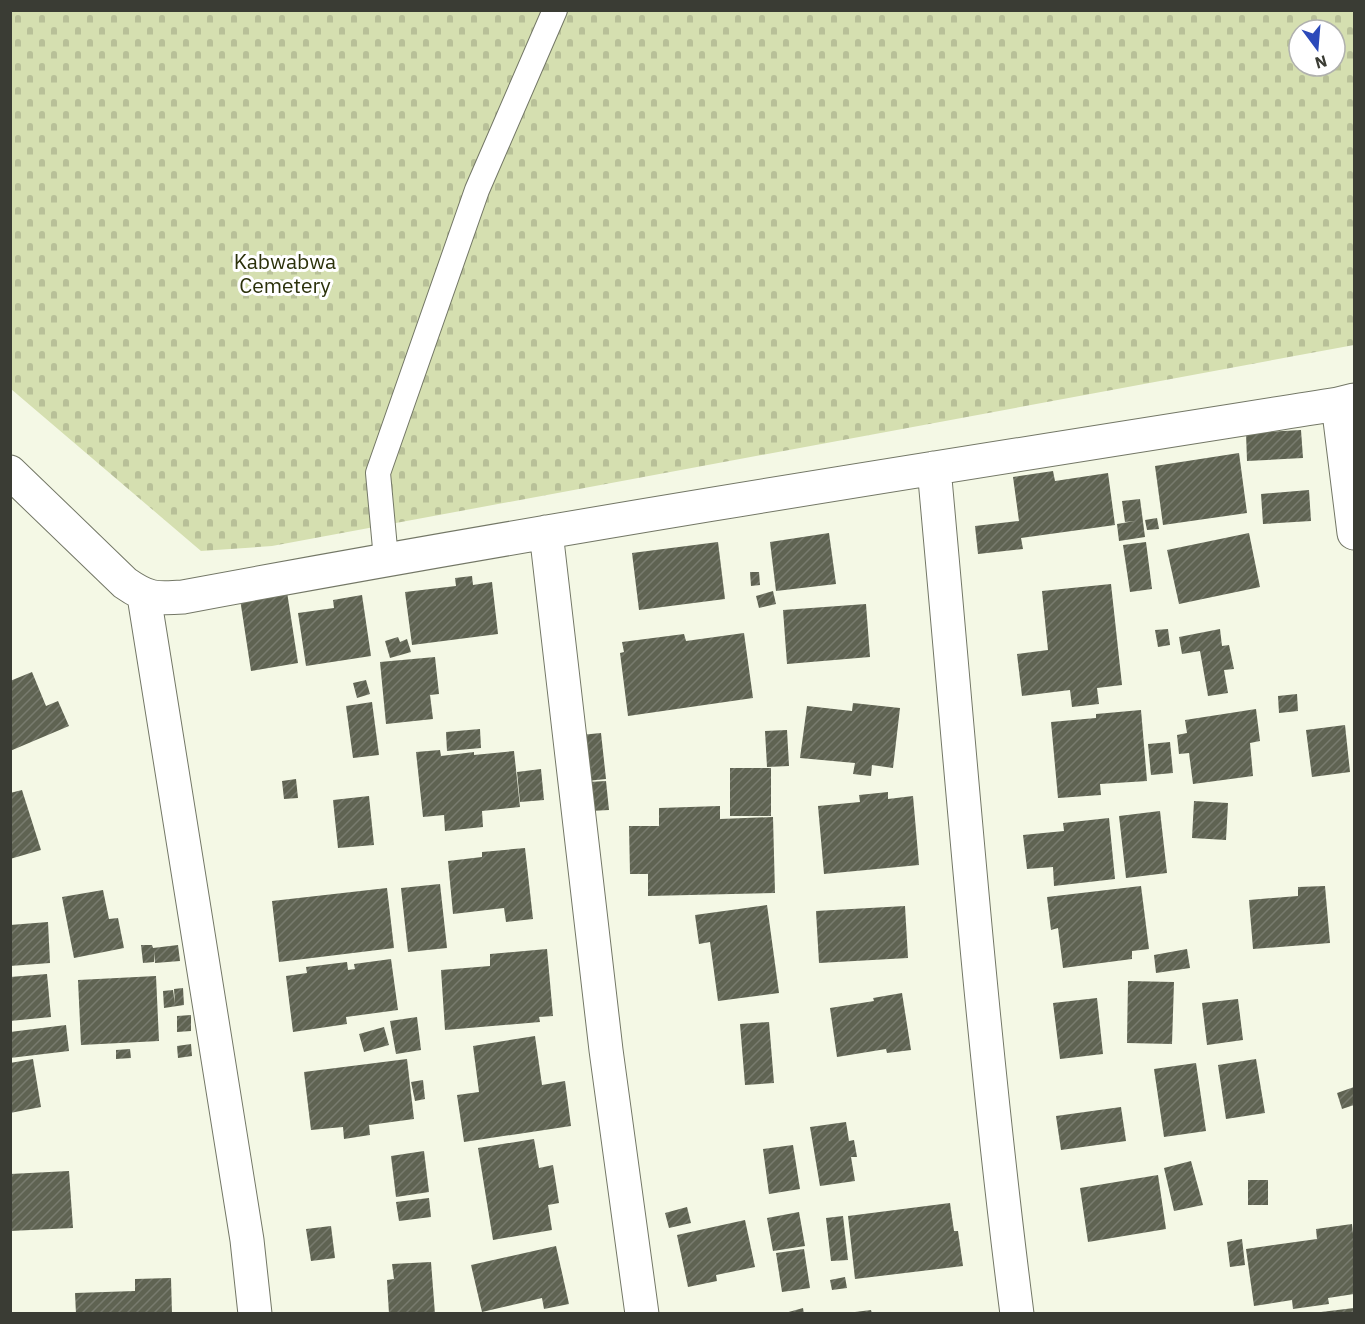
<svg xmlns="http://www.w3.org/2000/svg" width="1365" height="1324" font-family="'IBM Plex Sans',sans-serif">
  <defs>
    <pattern id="cemetery-stones" width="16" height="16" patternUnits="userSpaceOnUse" patternTransform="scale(1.5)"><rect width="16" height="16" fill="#d5dfb0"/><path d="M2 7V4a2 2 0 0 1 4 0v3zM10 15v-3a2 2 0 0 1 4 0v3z" fill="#b8c098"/></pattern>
    <pattern id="building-hatch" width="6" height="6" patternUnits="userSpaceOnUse" patternTransform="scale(1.5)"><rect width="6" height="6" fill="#5f6352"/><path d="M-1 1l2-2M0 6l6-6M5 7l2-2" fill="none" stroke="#787b6e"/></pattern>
  </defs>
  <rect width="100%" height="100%" fill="#f4f8e5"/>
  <!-- cemetery -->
  <path fill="url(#cemetery-stones)" fill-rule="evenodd" d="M11,11h1343v334l-1082,201 -71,5 -190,-162zM1299,30h36v36h-36z"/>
  <!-- building -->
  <path fill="url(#building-hatch)" d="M1301,430l2,28 -56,3 -1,-28z
    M1239,453l8,60 -84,12 -8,-59z
    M1053,471l2,10 53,-8 7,52 -94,13 2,11 -45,5 -3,-28 44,-5 -6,-44z
    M1309,490l2,31 -48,3 -2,-30z
    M1140,499l5,38 -26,4 -2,-17 18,-3 -10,1 -3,-21z
    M1157,518l2,11 -12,1 -2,-10z
    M829,533l7,51 -60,7 -6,-49z
    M1249,533l11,54 -81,17 -12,-54z
    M718,542l7,57 -86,11 -7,-57z
    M1146,542l6,47 -22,3 -7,-47z
    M750,572h9l1,13 -9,1z
    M472,576l1,9 19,-3 6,52 -86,11 -7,-53 51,-6 -1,-8z
    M1111,584l11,101 -25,3 2,16 -27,3 -2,-17 -48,6 -5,-42 31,-4 -6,-59z
    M773,591l3,13 -17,4 -3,-12z
    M287,592l11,71 -47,8 -11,-72z
    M362,595l9,61 -65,10 -8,-53 36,-5 -1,-8z
    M866,604l4,53 -83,7 -4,-54z
    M1168,629l2,16 -12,2 -3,-17z
    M1220,629l2,17 7,-1 5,24 -10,1 4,23 -20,3 -8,-45 -18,3 -3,-17z
    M744,633l9,65 -125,18 -8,-63 4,-1 -2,-10 62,-8 2,7z
    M398,637l2,5 7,-3 4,13 -21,6 -5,-17z
    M435,657l4,37 -9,1 3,24 -47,5 -6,-62z
    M32,672l14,34 12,-5 11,25 -59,25v-70z
    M366,680l4,14 -13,4 -4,-15z
    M1297,694l1,17 -19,2 -1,-17z
    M372,702l7,53 -26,3 -7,-52z
    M853,703l47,5 -7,60 -21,-3 -1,11 -18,-2 2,-11 -55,-5 7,-52 45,5z
    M1256,709l4,32 -10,2 3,33 -60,8 -4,-31 -10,1 -2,-19 10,-2 -2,-13z
    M1141,710l6,71 -47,3 1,11 -43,3 -7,-76 45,-4v-4z
    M1345,725l5,47 -38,5 -6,-47z
    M480,729l1,19 -34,3 -1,-19z
    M787,730l2,36 -22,1 -2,-36z
    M601,733l5,46 -19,2 -6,-46z
    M1170,742l3,31 -22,2 -3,-31z
    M440,750l1,6 33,-4v3l40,-4 6,56 -38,4 1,16 -38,4 -1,-16 -21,2 -7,-65z
    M730,768h41v48h-41z
    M541,769l3,31 -24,2 -3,-30z
    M296,779l2,19 -14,1 -2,-18z
    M606,781l3,29 -19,1 -2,-29z
    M22,790l19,60 -31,9v-66z
    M888,792v7l25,-3 6,69 -95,9 -6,-68 42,-4 -1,-7z
    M369,796l5,49 -36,3 -5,-48z
    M1194,801l34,2 -2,37 -34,-2z
    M720,806v13l53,-2 2,76 -127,3v-22h-18l-1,-48h30v-18z
    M1160,811l7,62 -41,5 -7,-62z
    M1109,818l6,61 -61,7 -1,-19 -26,2 -4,-34 41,-4 -1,-8z
    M525,848l8,71 -27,3 -2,-14 -51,6 -5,-53 34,-4v-5z
    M440,884l7,64 -39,4 -7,-64z
    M1141,886l8,63 -17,2v8l-69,9 -5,-40 -7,2 -4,-33z
    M1325,886l5,57 -77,6 -4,-49 49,-4v-9z
    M387,888l7,60 -115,14 -7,-61z
    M103,890l6,29 9,-1 6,30 -50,10 -12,-61z
    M767,905l12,88 -61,8 -8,-59 -11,2 -4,-29z
    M905,906l3,52 -89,5 -3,-52z
    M48,922l2,41 -40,3v-41z
    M141,945h11l1,3 25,-3 2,16 -25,2 -1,-11v10l-11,1z
    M547,949l6,67 -14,1 1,5 -95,8 -4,-60 49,-4v-12z
    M1187,949l3,19 -34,5 -2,-18z
    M391,959l7,51 -52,7 1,7 -54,8 -7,-56 21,-3 -1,-6 41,-5 1,8 7,-1 -1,-5z
    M47,974l4,43 -41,4v-44z
    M156,976l3,65 -78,4 -3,-65z
    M1128,981l46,1 -2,62 -45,-1z
    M183,988l1,17 -20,3 -1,-17 10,-1 2,14 -1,-15z
    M902,993l9,57 -24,3 -1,-4 -49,8 -7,-49 44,-7 -1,-3z
    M1097,998l6,56 -43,5 -7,-56z
    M1238,999l5,41 -36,5 -5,-42z
    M191,1015v16l-14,1v-16z
    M417,1017l4,33 -25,4 -6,-33z
    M769,1022l5,61 -29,2 -5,-61z
    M66,1025l3,26 -59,7v-26z
    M384,1027l5,18 -25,7 -5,-18z
    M535,1036l7,49 23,-4 6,45 -107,16 -7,-47 22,-3 -6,-46z
    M191,1044l1,12 -14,2 -1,-12z
    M130,1049l1,9 -15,1v-9z
    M33,1059l8,48 -31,6v-50z
    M407,1059l7,60 -45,6 1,10 -26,4 -1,-12 -32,3 -7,-58z
    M1256,1059l9,54 -39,6 -8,-54z
    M1196,1063l10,68 -42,6 -10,-68z
    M423,1080l2,19 -10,2 -4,-19z
    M1354,1087v18l-12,4 -5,-16z
    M1121,1107l5,34 -65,9 -5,-34z
    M846,1122l3,19 5,-1 3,17h-6l4,24 -35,5 -10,-59z
    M534,1139l5,29 14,-3 6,38 -11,2 4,25 -59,10 -15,-92z
    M793,1145l7,44 -31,5 -6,-45z
    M424,1151l5,41 -33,5 -5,-41z
    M1191,1161l12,44 -29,6 -10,-43z
    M69,1171l4,57 -63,3v-57z
    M1158,1175l8,54 -78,13 -8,-54z
    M1248,1180h20v25h-20z
    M429,1198l2,19 -32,4 -3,-19z
    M950,1203l4,28h4l5,35 -108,13 -7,-63z
    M687,1207l4,16 -22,5 -4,-15z
    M799,1212l6,34 -32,5 -6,-33z
    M843,1216l5,44 -17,1 -5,-43z
    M745,1220l10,47 -39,8 1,6 -29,6 -11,-52z
    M1352,1224l2,20v50l-26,4 1,6 -36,5 -1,-9 -38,6 -8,-57 71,-10 -1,-10z
    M331,1226l4,32 -24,3 -5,-32z
    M1242,1239l3,26 -15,2 -3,-25z
    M556,1246l13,58 -25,5 -2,-11 -60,14 -11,-47z
    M804,1249l6,39 -28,4 -6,-39z
    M431,1262l4,52h-46l-2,-34 7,-1 -2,-15z
    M845,1277l2,11 -15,2 -2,-10z
    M171,1278l1,36h-96l-1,-21 60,-2v-12z
    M803,1308l1,6h-19v-1z
    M1354,1308v6h-32l-1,-2z
    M871,1310l1,4h-17v-2z"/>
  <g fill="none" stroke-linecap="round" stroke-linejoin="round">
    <!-- lane casing -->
    <g stroke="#737766" stroke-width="26">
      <path id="lane" d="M386,559l-8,-86 99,-283 78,-180"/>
    </g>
    <!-- street casing -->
    <g stroke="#737766" stroke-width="35">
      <path id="street" d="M1338,404l16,129
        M934,468c26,282 47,565 83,846
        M10,472l115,111c23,16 30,16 58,14 384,-72 770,-132 1155,-193l16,-4
        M546,532l60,518 36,264
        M144,596l103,644 8,74"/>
    </g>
    <!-- lane -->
    <use href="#lane" stroke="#fff" stroke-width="24"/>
    <!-- street -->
    <use href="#street" stroke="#fff" stroke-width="33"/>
  </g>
  <g text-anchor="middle" stroke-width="6" stroke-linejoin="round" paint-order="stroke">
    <!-- park labels -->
    <g font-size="21" fill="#2b310a" stroke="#fff">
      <text x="285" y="269">Kabwabwa<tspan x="285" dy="24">Cemetery</tspan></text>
    </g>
  </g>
  <!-- border -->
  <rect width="1365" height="1324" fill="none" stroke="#3a3c34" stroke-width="24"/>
  <!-- north arrow -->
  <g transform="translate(1317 48) rotate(164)"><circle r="28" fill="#ffffff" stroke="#b0b1ae" stroke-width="1.5"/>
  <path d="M0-4.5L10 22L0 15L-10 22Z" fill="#2c4aba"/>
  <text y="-9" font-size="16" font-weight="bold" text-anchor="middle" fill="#3a3c34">N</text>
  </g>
</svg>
